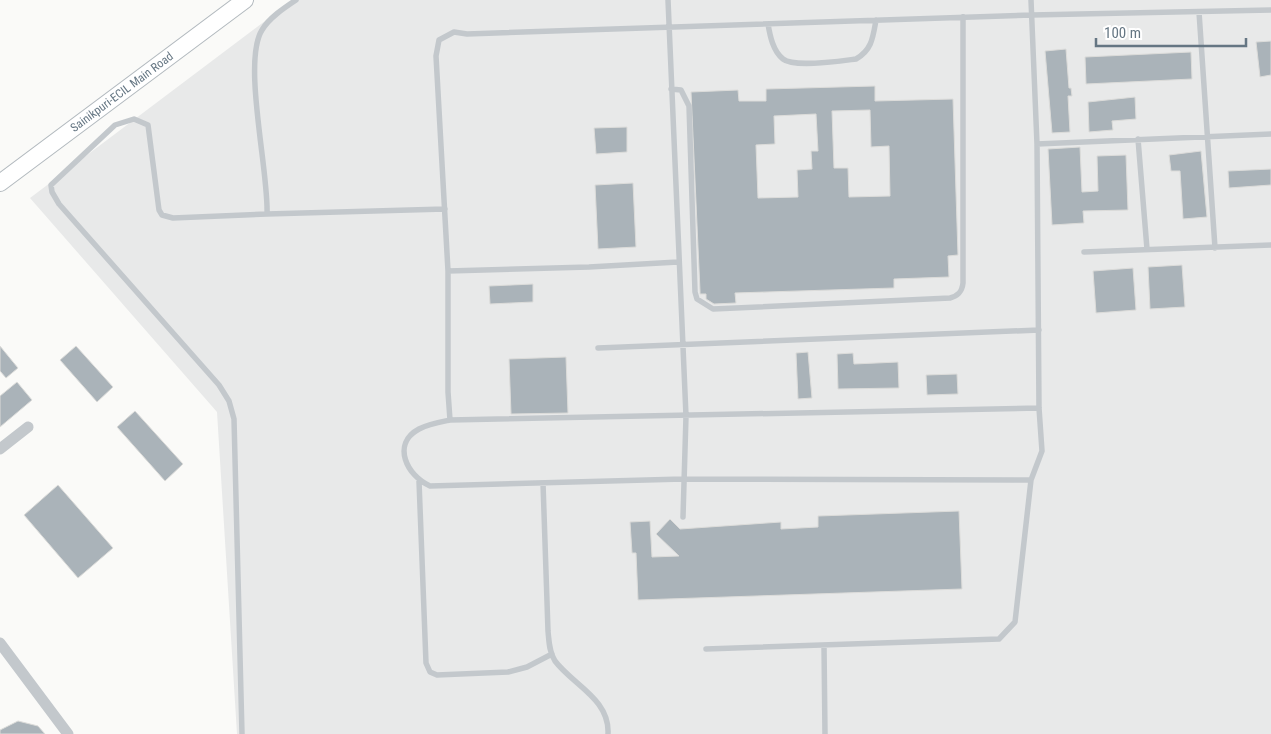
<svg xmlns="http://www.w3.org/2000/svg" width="1271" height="734" font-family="'Roboto Condensed',sans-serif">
  <rect width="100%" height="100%" fill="#fafaf8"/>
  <!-- built -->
  <path fill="#e8e9e9" d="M293,0h978v734h-1034l-20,-322 -187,-214z"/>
  <!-- building -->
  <path fill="#aab3b9" stroke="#dcdcda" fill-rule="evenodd" d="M1271,41v34l-11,2 -4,-35z
    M1066,49l3,39h2l1,8h-4l2,36 -18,1 -7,-82z
    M1191,52l1,27 -106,5 -1,-27z
    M875,86v15l78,-2 5,156 -10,1 1,21 -55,2v9l-159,5 1,10 -22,1 -8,-5v-5h-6v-3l-9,-199 47,-2 1,11h27v-12zM870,110l1,37 18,-1 1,50 -41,1 -1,-29h-14l-2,-57zM816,114l2,37h-7l1,18 -15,1 1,27 -40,1 -2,-53 19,-1 -1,-28z
    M1135,97l1,22 -24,2 1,9 -24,2 -1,-30z
    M627,127v25l-31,2 -2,-26z
    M1080,147l2,45 16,-1 -1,-35 29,-1 2,55 -45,1 1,12 -32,2 -4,-76z
    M1201,151l6,66 -24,2 -3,-48h-9l-2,-16z
    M1271,169v16l-42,3 -1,-17z
    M633,183l3,64 -38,2 -3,-64z
    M1182,265l3,42 -35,2 -2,-42z
    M1133,268l3,42 -40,3 -3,-42z
    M533,284v18l-43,2 -1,-18z
    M0,346l18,22 -12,10 -6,-7z
    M76,346l37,41 -16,15 -37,-42z
    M808,352l4,46 -14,1 -2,-46z
    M853,353l1,11 44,-2 1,26 -61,1 -1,-35z
    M566,357l2,56 -57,1 -2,-55z
    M957,374l1,20 -31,1 -1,-20z
    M17,382l15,18 -32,27v-31z
    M135,411l48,53 -18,17 -48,-54z
    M58,485l55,63 -35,30 -54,-63z
    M959,511l3,78 -324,11 -2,-47h-4l-2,-31 20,-1 2,36 27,-1 -23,-22 14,-15 10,10 101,-7v7l37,-2v-11z
    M18,721l20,5 7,8h-45v-4z"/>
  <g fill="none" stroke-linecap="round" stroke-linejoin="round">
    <!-- secondary casing -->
    <g stroke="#b3babf" stroke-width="18">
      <g id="secondary">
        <path id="s1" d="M0,183l245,-183"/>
      </g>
    </g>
    <!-- lane -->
    <path stroke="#c3c8cc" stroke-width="5.5" d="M668,0l18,416 -3,101
      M1199,12l16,236
      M768,24c2,12 5,27 15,35 11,9 57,2 73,0 16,-9 17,-22 20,-39
      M671,89l10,1 8,16 6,186 2,7 16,10 237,-11c8,-2 12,-6 13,-15v-266
      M1138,139l9,110
      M1037,144l234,-10
      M267,214l178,-5
      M1084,252l187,-7
      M448,271l141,-4 89,-5
      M598,348l441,-18
      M1039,408l-589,12 -2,-28v-121l-12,-215 3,-16 15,-8 13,2 565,-19 239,-5
      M450,420c-10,2 -22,4 -31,9 -28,15 -12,47 11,57l253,-7 348,1 11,-29 -3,-43 -2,-264 -6,-144
      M419,481l7,182 4,9 7,3 71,-3 19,-5 25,-13
      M543,483l5,148c1,10 1,21 7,30 18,24 55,38 53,73
      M824,645l1,89
      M706,649l293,-10 16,-17 16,-142
      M242,734l-8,-315 -5,-18 -10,-16 -160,-181 -7,-12 -1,-7 64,-60 19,-6 14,6 11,85 3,5 11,3 94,-4c2,-42 -25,-152 -5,-184 7,-12 22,-22 34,-30"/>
    <!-- street -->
    <path stroke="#c3c8cc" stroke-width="11" d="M0,449l28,-22
      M0,643l68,91"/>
    <!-- secondary -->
    <use href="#secondary" stroke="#fff" stroke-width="16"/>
  </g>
  <g text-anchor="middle" stroke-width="5" stroke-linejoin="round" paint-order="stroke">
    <!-- street labels -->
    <g font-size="12" fill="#657683" stroke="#fff">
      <text dy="4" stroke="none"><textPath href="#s1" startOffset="152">Sainikpuri-ECIL Main Road</textPath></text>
    </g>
  </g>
  <!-- scale -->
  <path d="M1096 38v8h150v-8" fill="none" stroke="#657683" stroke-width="2.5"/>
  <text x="1104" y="38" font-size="15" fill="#657683" stroke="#ffffff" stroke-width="4" paint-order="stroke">100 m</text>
</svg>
